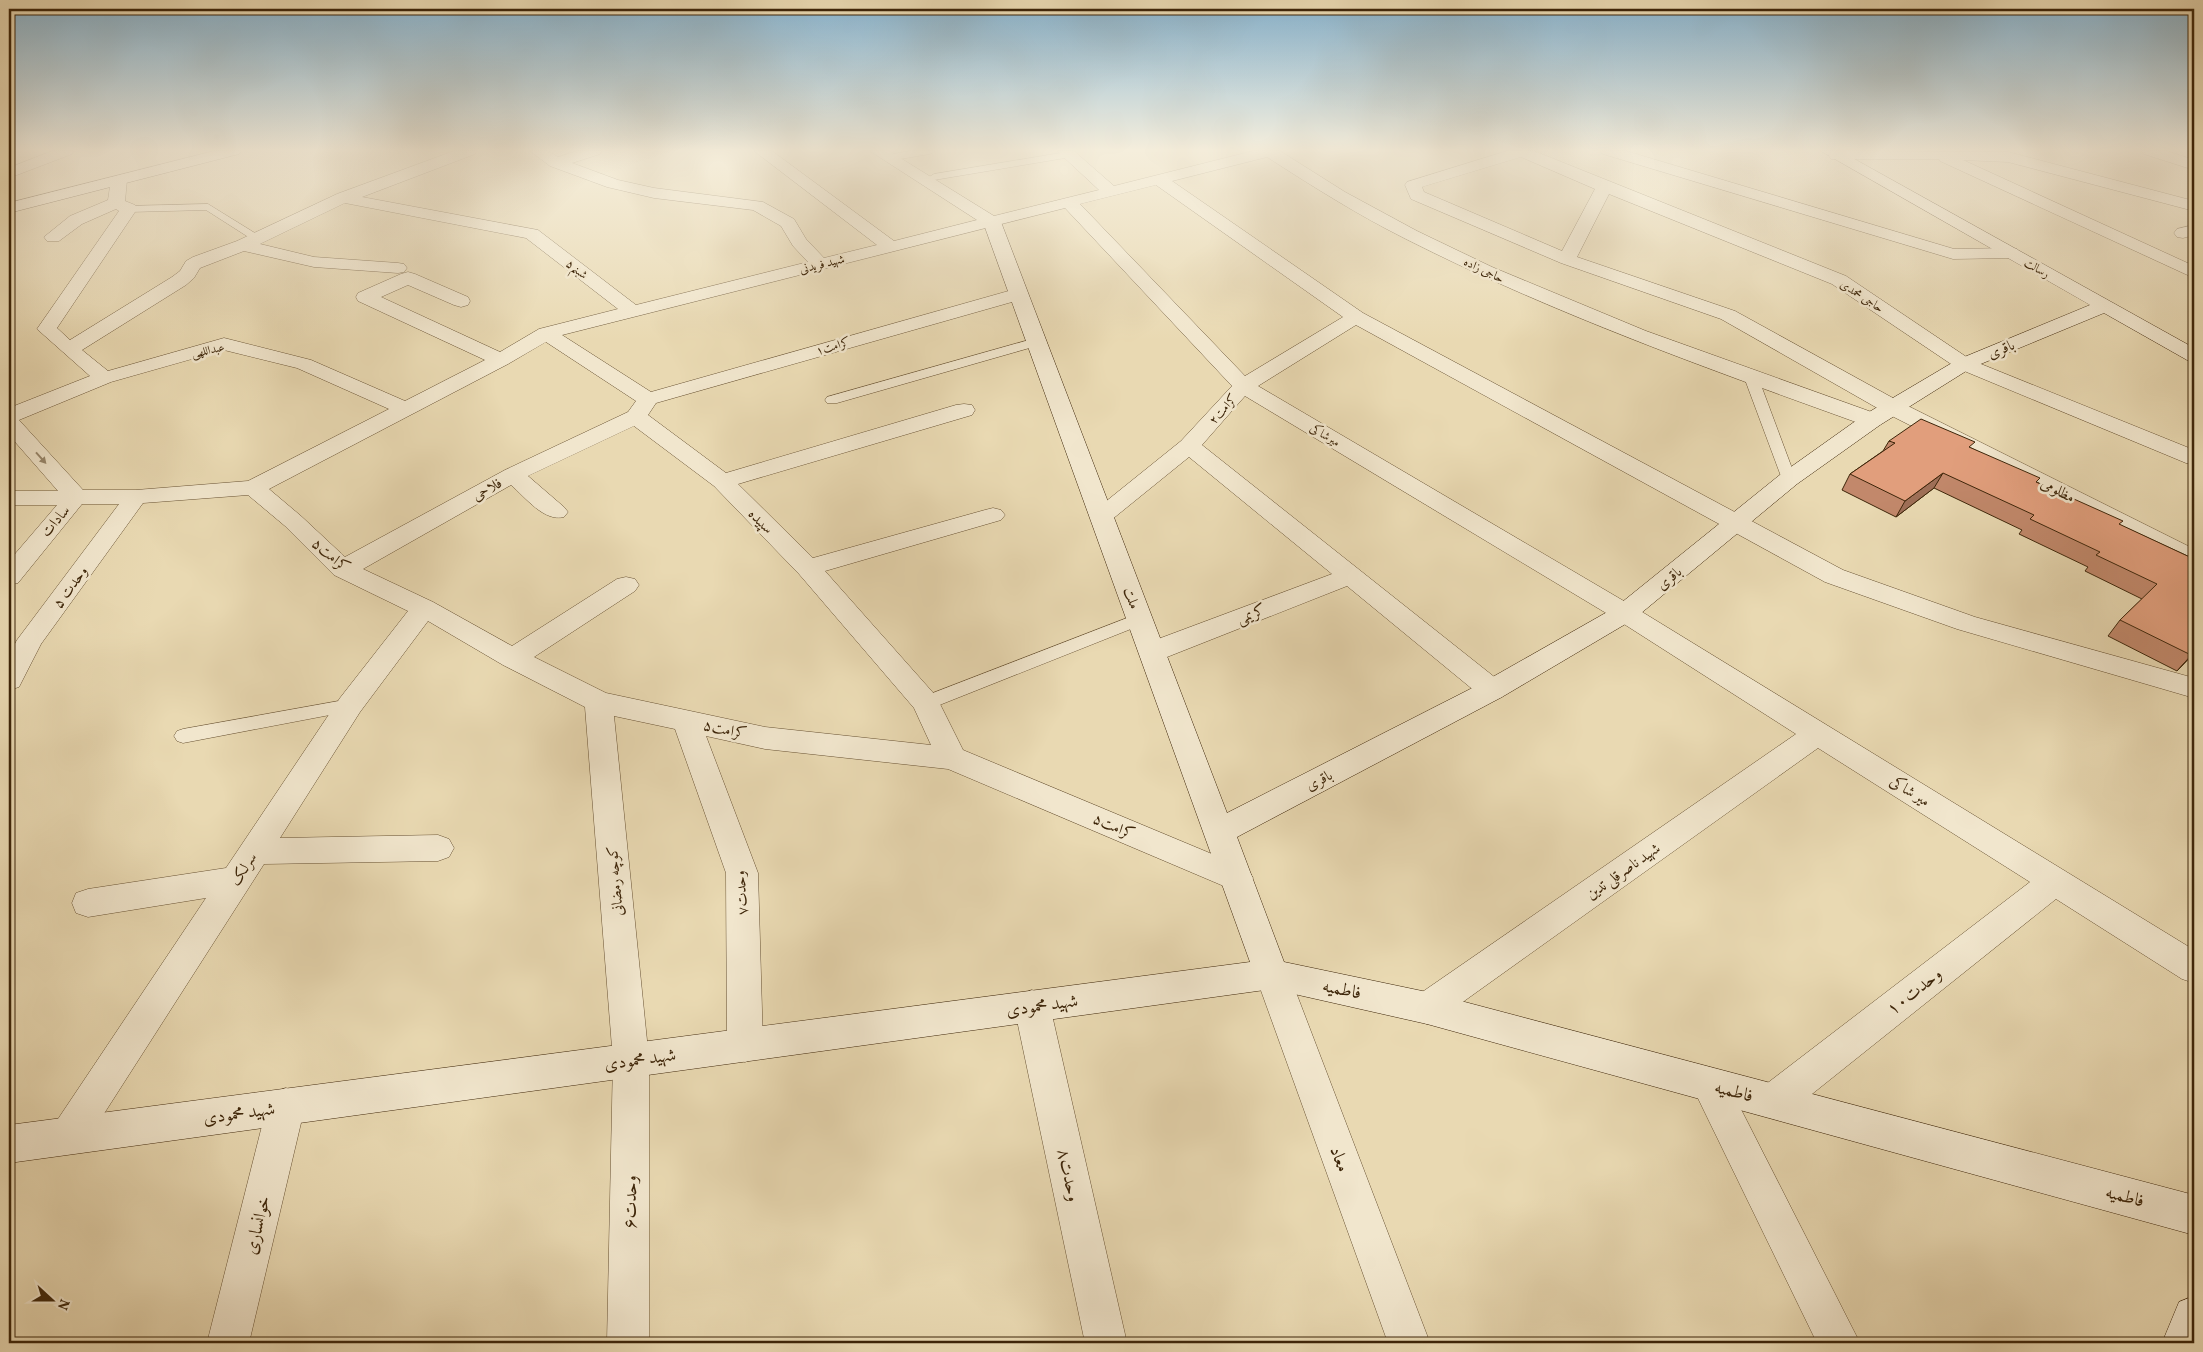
<svg xmlns="http://www.w3.org/2000/svg" width="2203" height="1352" font-family="Vollkorn,Amiri,serif">
  <rect width="100%" height="100%" fill="#e9d9b2"/>
  <filter id="stains"><feTurbulence type="fractalNoise" baseFrequency=".004" numOctaves="4"/><feColorMatrix values="0 0 0 0 .2 0 0 0 0 .09 0 0 0 0 .02 0 0 0 .5 -.17"/></filter>
  <radialGradient id="worn" r=".72"><stop offset=".6" stop-color="#630" stop-opacity="0"/><stop offset="1" stop-color="#630" stop-opacity=".3"/></radialGradient>
  <g fill="none" stroke-linecap="round" stroke-linejoin="round">
    <!-- lane casing -->
    <g stroke="#685233" stroke-width="1">
      <path id="lane" d="M910,151h25l-5,3 -42,7 -5,-3 5,-3z
        M1067,152l4,1v4l-137,23 -5,-3 5,-3z
        M208,204l55,34 -6,3 -4,-1 -47,-30 -77,2 -5,-3 5,-3z
        M1036,338l4,1 2,3 -2,3 -203,58h-10l-2,-3 2,-3z
        M1751,373l7,4 38,102 -2,3h-10l-2,-3 -38,-102z
        M1140,613l6,2 2,4 -2,4 -214,85 -6,1 -6,-1 -3,-5 3,-5z
        M350,699l6,1 3,5 -3,5 -173,33 -6,-2 -3,-5 3,-5 6,-2z"/>
    </g>
    <!-- street casing -->
    <g stroke="#685233" stroke-width="1">
      <path id="street" d="M52,151h22l-2,3 -63,24v-10z
        M454,151h23l-2,3 -113,43 176,33 98,75 172,-43 -15,-16 -12,-20 -28,-16 -99,-12 -47,-11 -57,-21 -20,-15h18l10,6 19,-6h25l-2,3 -28,9 46,17 36,8 109,14 31,17 12,20 18,19 53,-13 -123,-94h18l122,90 83,-21 -107,-69h19l105,65 105,-26 -42,-39h17l40,35 139,-35h27l65,41 72,39 75,36 154,64 234,84 3,5 -3,5 -8,1 -8,-1c-155,-56 -310,-111 -458,-186 -48,-24 -94,-53 -139,-82l-95,24 191,132 480,257 132,47 219,61v20l-237,-69 -132,-47 -469,-257 -98,61 376,221 560,343v33l-12,-4 -126,-80 -269,215 -13,5 -13,-5 -6,-13 6,-13 269,-206 -212,-134 -379,271 -12,5 -12,-5 -6,-11 6,-11 381,-263 -180,-115 -371,-223 -43,49 300,238 4,7 -4,7 -10,3 -10,-3 -135,-111 -185,73 -10,2 -10,-2 -3,-7 3,-7 190,-71 -143,-117 -79,64 -8,2 -8,-2 -4,-5 4,-5 87,-70 51,-55 -167,-178 -503,127 89,57 361,-102 7,-2 7,2 2,4 -2,4 -370,105 -8,12 78,58 230,-68 8,-1 8,1 3,5 -3,5 -234,69 75,74 172,-48 8,-2 8,2 4,5 -4,5 -176,51 111,125 27,54 285,119 5,9 -5,9 -11,4 -11,-4 -278,-118 -183,-20 -59,-13 52,137 5,172 -5,12 -13,5 -13,-5 -5,-12 -1,-172 -51,-144 -61,-13 35,344v283h-42l6,-283 -28,-353 -82,-42 -75,-44 -68,91 -80,126 158,-3 11,4 5,9 -5,9 -11,4 -174,3 -182,284 -13,6 -13,-6 -6,-13 6,-13 150,-224 -118,19 -12,-4 -4,-10 4,-10 12,-4 138,-21 114,-170 68,-87 -74,-36 -49,-49 -37,-31 -105,8 -102,141 -22,43 -10,3v-35l8,-15 102,-136h-37l-64,79 -9,2v-24l48,-56h-48v-14h49l-49,-56v-27l81,-32 -53,-47 82,-118 -3,-2 -34,15 -23,17h-12l-3,-4 26,-21 38,-16 3,-20 2,-3h12l2,3 -2,21 10,4 2,4 -80,119 13,12 102,-63 8,-6 6,-10 7,-4 44,-16 100,-47zM1156,185l187,132 -98,59 -165,-172zM345,203l181,35 92,71 -79,20 -39,23 -119,-55 27,-12 46,20 7,2 7,-2 2,-4 -2,-4 -53,-23 -7,-2 -7,2 -43,19 -2,4 2,4 127,59 -80,41 -94,-41 -87,-22 -116,33 -26,-21 104,-65 8,-7 6,-10 44,-17 70,16 84,6 6,-1 3,-4 -3,-4 -6,-1 -84,-6 -54,-13zM546,342l90,59 -8,11 -123,58 -160,87 -44,-41 -32,-27 239,-125zM224,350l73,18 92,41 -141,72 -112,9h-53l-64,-70 92,-38zM634,426l80,60 85,88 115,134 17,37 -166,-18 -159,-34 -72,-36 101,-66 4,-6 -4,-6 -9,-2 -9,2 -105,67 -79,-44 -70,-33 148,-84c15,13 33,37 53,32l4,-5 -4,-5 -36,-31z
        M1507,151h27l312,125 125,84 223,90v15l-8,-2 -229,-95 -125,-84 -223,-90 -32,63 158,54 167,92 292,146v18l-9,-2 -299,-152 -165,-94 -160,-56 -150,-64 -6,-14 2,-3zM1521,157l74,32 -33,62 -138,-59 -2,-5z
        M1601,151h25l328,98 57,-1 6,1 3,4 -3,4 -6,1 -58,1 -350,-105z
        M1837,151l171,1 186,49v10l-186,-49 -45,-2 231,106v12l-254,-117 -1,-2h-108l-2,-3 2,-3z
        M2142,151h25l27,9v10l-50,-16z
        M2194,225v10l-11,3 -6,-1 -3,-4 3,-4z
        M1272,959l12,4 5,11 141,369h-42l-133,-369 5,-11z
        M1032,990l12,5 6,11 77,337h-42l-71,-337 6,-11z
        M1709,1067l13,5 138,271h-43l-126,-259 5,-12z
        M286,1088l13,5 6,13 -56,237h-42l60,-237 6,-13z"/>
    </g>
    <!-- secondary casing -->
    <g stroke="#3d2509" stroke-width="1">
      <path id="secondary" d="M214,151h27l-2,3 -230,59v-10z
        M1821,151h19l354,197v14l-7,-2 -83,-47 -133,55 -91,57 -83,59 -163,135 -132,78 -265,140 47,125 143,30 767,203v40l-767,-211 -155,-35 -1263,174v-38l1241,-163 -267,-740 3,-4h12l3,4 226,591 255,-130 134,-76 165,-133 83,-59 93,-55 133,-55z
        M2194,1296v47h-32l17,-41z"/>
    </g>
    <!-- lane -->
    <use href="#lane" fill="#f1e6cd" fill-rule="evenodd"/>
    <!-- street -->
    <use href="#street" fill="#f1e6cd" fill-rule="evenodd"/>
    <!-- secondary -->
    <use href="#secondary" fill="#f1e6cd" fill-rule="evenodd"/>
  </g>
  <!-- wall -->
  <path fill="#c2886b" stroke="#3d2509" d="M1889,441l82,7 149,77 74,34v94l-17,18 -69,-35 12,-16 22,-21 -57,-28 3,-4 -69,-33 3,-4 -88,-42 -38,29 -54,-27 8,-16 33,-23z"/>
  <!-- shaded-wall -->
  <path fill="#9e6f57" stroke="#3d2509" d="M1943,473l-9,15 -38,29 9,-16z
    M2194,652v1l-17,18z"/>
  <!-- building -->
  <path fill="#e19e7c" stroke="#3d2509" d="M1921,419l54,23 -6,5 71,31 -4,4 87,39 -4,3 75,35v93l-3,3 -71,-35 37,-36 -61,-29 4,-3 -70,-33 4,-4 -91,-42 -38,28 -55,-27 45,-31 -6,-2z"/>
  <!-- one-way arrows -->
  <defs><path id="oneway-solid" d="M-6-.8H1V-3.2L6.5 0L1 3.2V.8H-6Z" transform="scale(1.25)"/></defs>
  <use fill="#97866b" href="#oneway-solid" transform="translate(41 458) rotate(48)"/>
  <!-- sky -->
  <linearGradient id="sky" x2="0" y2="1"><stop stop-color="#88b6d3"/><stop offset="0.44" stop-color="#f5eedc"/><stop offset="1" stop-color="#f5eedc" stop-opacity="0"/></linearGradient>
  <rect width="2203" height="341" fill="url(#sky)"/>
  <g text-anchor="middle" stroke-width="5" stroke-linejoin="round" paint-order="stroke">
    <!-- far-street labels -->
    <g font-size="12" fill="#3d2509" stroke="#f1e6cd">
      <text transform="translate(822 264) rotate(-14)" y="4">شهید فریدنی</text>
      <text transform="translate(2037 268) rotate(29)" y="4">رسالت</text>
      <text transform="translate(577 269) rotate(38)" y="4">شبنم۵</text>
      <text transform="translate(1484 270) rotate(26)" y="4">حاجی زاده</text>
      <text transform="translate(1862 296) rotate(33)" y="4">حاجی محمدی</text>
      <text transform="translate(833 346) rotate(-16)" y="4">کرامت۱</text>
      <text transform="translate(208 350) rotate(-12)" y="4">عبداللهی</text>
      <text transform="translate(1223 409) rotate(-48)" y="4">کرامت۲</text>
      <text transform="translate(1325 435) rotate(31)" y="4">میرشاکی</text>
    </g>
    <!-- street labels -->
    <g font-size="15" fill="#3d2509" stroke="#f1e6cd">
      <text transform="translate(2001 349) rotate(-22)" y="5">باقری</text>
      <text transform="translate(487 489) rotate(-29)" y="5">فلاحی</text>
      <text transform="translate(2058 490) rotate(27)" y="5">مظلومی</text>
      <text transform="translate(55 521) rotate(-50)" y="5">سادات</text>
      <text transform="translate(761 521) rotate(45)" y="5">سپیده</text>
      <text transform="translate(331 555) rotate(40)" y="5">کرامت۵</text>
      <text transform="translate(1669 578) rotate(-39)" y="5">باقری</text>
      <text transform="translate(70 587) rotate(-54)" y="5">وحدت ۵</text>
      <text transform="translate(1132 598) rotate(70)" y="5">ملت</text>
      <text transform="translate(1251 614) rotate(-21)" y="5">کریمی</text>
      <text transform="translate(725 729) rotate(12)" y="5">کرامت۵</text>
      <text transform="translate(1319 780) rotate(-27)" y="5">باقری</text>
      <text transform="translate(1910 791) rotate(32)" y="5">میر شاکی</text>
      <text transform="translate(1114 826) rotate(23)" y="5">کرامت۵</text>
      <text transform="translate(243 869) rotate(-57)" y="5">سرلک</text>
      <text transform="translate(1623 871) rotate(-35)" y="5">شهید ناصرقلی تدین</text>
      <text transform="translate(615 881) rotate(-95)" y="5">کوچه رمضانی</text>
      <text transform="translate(741 893) rotate(-94)" y="5">۷وحدت</text>
    </g>
    <!-- near-street labels -->
    <g font-size="18" fill="#3d2509" stroke="#f1e6cd">
      <text transform="translate(1342 989) rotate(12)" y="6">فاطمیه</text>
      <text transform="translate(1914 991) rotate(-38)" y="6">وحدت۱۰</text>
      <text transform="translate(1042 1005) rotate(-8)" y="6">شهید محمودی</text>
      <text transform="translate(640 1059) rotate(-8)" y="6">شهید محمودی</text>
      <text transform="translate(1734 1091) rotate(15)" y="6">فاطمیه</text>
      <text transform="translate(239 1113) rotate(-8)" y="6">شهید محمودی</text>
      <text transform="translate(1340 1159) rotate(70)" y="6">معاد</text>
      <text transform="translate(1069 1175) rotate(78)" y="6">وحدت۸</text>
      <text transform="translate(2125 1196) rotate(15)" y="6">فاطمیه</text>
      <text transform="translate(630 1202) rotate(-89)" y="6">وحدت۶</text>
      <text transform="translate(257 1225) rotate(-76)" y="6">خوانساری</text>
    </g>
  </g>
  <!-- margin -->
  <rect width="2203" height="1352" fill="none" stroke="#e9d9b2" stroke-width="30"/>
  <rect x="10" y="10" width="2183" height="1332" fill="none" stroke="#3d2509" stroke-width="2.5"/>
  <rect x="15" y="15" width="2173" height="1322" fill="none" stroke="#3d2509"/>
  <!-- north arrow -->
  <g transform="translate(52 1300) rotate(111)" stroke="#f1e6cd" stroke-width="4" paint-order="stroke">
  <path d="M0-4L9 19L0 12L-9 19Z" fill="#3d2509"/>
  <text y="-8" font-size="14" font-weight="bold" text-anchor="middle" fill="#3d2509">N</text>
  </g>
  <rect width="100%" height="100%" filter="url(#stains)"/>
  <rect width="100%" height="100%" fill="url(#worn)"/>
</svg>
